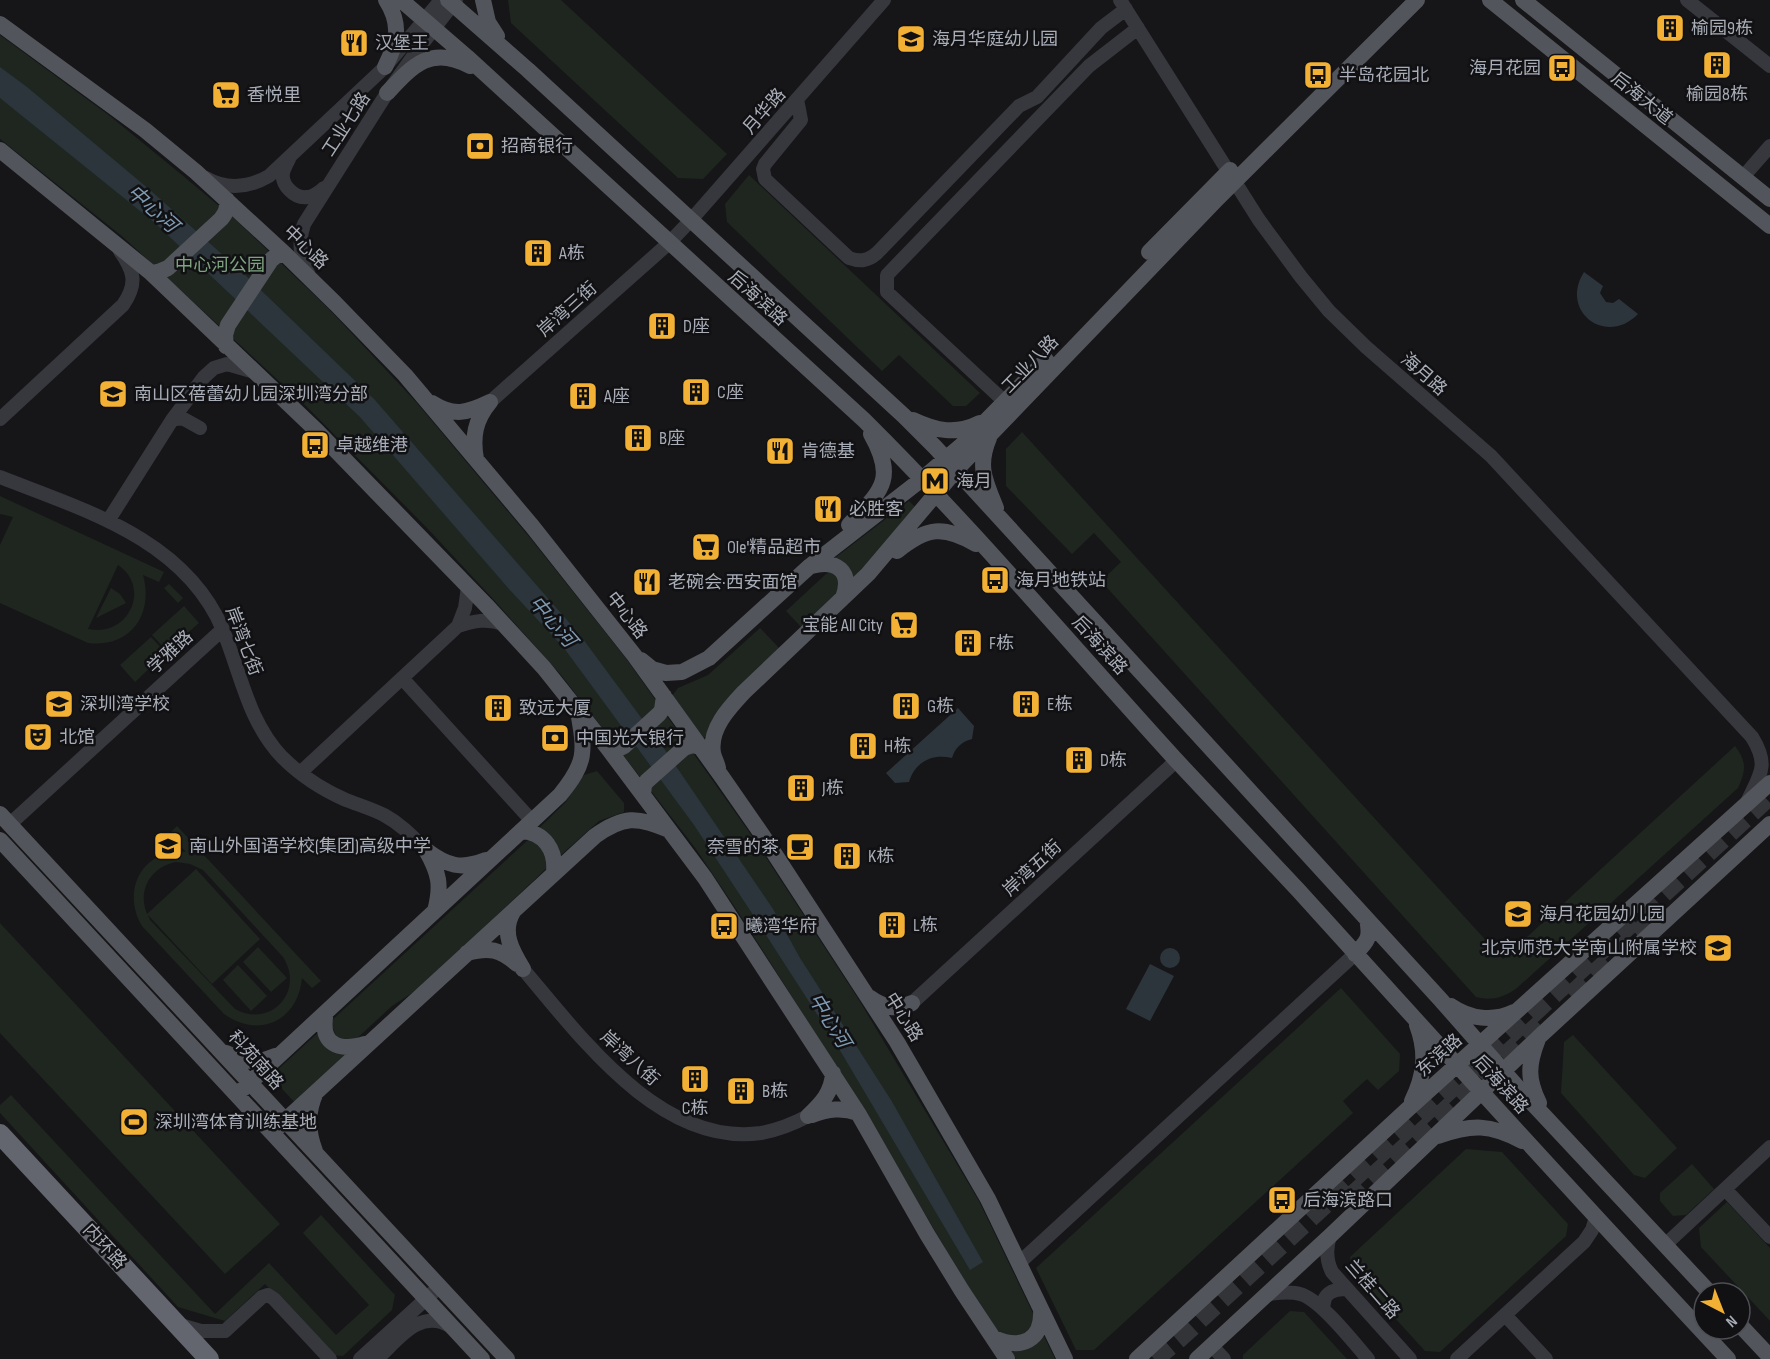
<svg xmlns="http://www.w3.org/2000/svg" width="1770" height="1359" font-family="'Sofia Sans Condensed','Noto Sans SC',sans-serif">
  <rect width="100%" height="100%" fill="#161618"/>
  <!-- green -->
  <path fill="#1e261f" fill-rule="evenodd" d="M508,0h53l166,154 -24,25 -25,-1 -167,-155z
    M0,35l110,81 72,59 54,45 93,89 88,94 114,136 94,118 127,179 107,164 120,201 76,158h-39l-52,-79 -110,-186 -112,-176 -46,-69 -135,-174 -67,-75 -66,-71 -122,-123 -183,-169 -123,-98z
    M749,175l231,218 -14,13h-13l-54,-51 -17,16 -155,-149 -2,-18z
    M1022,432l481,527 232,-213c12,16 11,24 3,42l-221,200c-14,10 -25,13 -41,9l-375,-416 20,-19 -27,-29 -22,21 -66,-68v-37z
    M0,496l164,76 -5,10 -16,-7c11,40 -13,73 -55,68l-88,-40v-58l13,-28 -13,-3zM118,565c34,23 10,73 -30,64z
    M909,501l6,6 -61,72 -23,-18z
    M832,571l7,4 4,13 -41,40 -16,-17 40,-37z
    M169,584l14,14 -5,5 -14,-15z
    M111,588l9,6 6,9 -30,15z
    M184,606l15,17 -32,28 -15,-16z
    M760,628l21,22 -74,87h-4l-31,-41 6,-8 30,-13z
    M151,637l15,16 -31,29 -15,-17z
    M597,771l27,32v9l-25,9 -38,34 -23,-26 27,-26 19,-28z
    M177,826l144,155 -9,7 -10,-10c-4,43 -43,61 -78,36l-82,-88c-21,-35 0,-78 44,-74l-17,-18zM176,862l14,2 13,6 80,87c22,34 -12,72 -48,52l-85,-89 -2,-5 64,69 48,-45 -64,-70 -49,45c-10,-24 4,-47 29,-52z
    M529,839l11,5 9,22 -129,122 -28,18 -40,37 -13,-1 -9,-20z
    M0,923l280,301 -55,50 -225,-241z
    M258,947l29,31 -16,14 -28,-30z
    M238,965l29,31 -16,15 -28,-31z
    M1341,988l59,66 -1,17 -21,19 -11,-11 -24,22 10,12 -259,237h-18l-40,-82z
    M321,1030l29,22 -55,51 -21,-23 1,-8z
    M1573,1035l104,113 -32,30 -11,-3 -73,-82 3,-51z
    M11,1095l204,219 54,-51 67,72 33,-30 -66,-72 18,-18 74,80 -3,15 -49,46 -12,-1 -66,-71 -40,37 -47,-14 -178,-194v-8z
    M1466,1149l36,3 66,72 -2,12 -126,116 -15,-1 -73,-80 -2,-14z
    M1692,1164l22,25 -28,26 -13,1 -13,-15v-8z
    M1727,1202l43,46v73l-69,-74 -2,-19z
    M1290,1311l14,1 43,47h-104v-4z"/>
  <!-- water -->
  <path fill="#2c353c" d="M0,67l27,20 123,103 92,82 132,127 206,236 85,115 108,159 27,49 91,142 92,162 -13,8 -135,-228 -76,-118 -65,-99 -130,-177 -55,-59 -149,-172 -205,-194 -155,-125z
    M1584,272l19,14 -3,7 6,9 7,1 6,-4 19,15c-32,33 -79,-3 -54,-42z
    M958,708l16,18 -2,13c-11,3 -17,9 -20,19 -20,-5 -37,4 -43,24l-14,1 -9,-10z
    M1160 958a10 10 0 1 1 20 0a10 10 0 1 1-20 0Z
    M1150,964l24,12 -24,45 -24,-12z"/>
  <g fill="none" stroke-linecap="round" stroke-linejoin="round">
    <!-- highway-tunnel -->
    <path stroke="#333438" stroke-width="20" stroke-dasharray="20 10" stroke-linecap="butt" d="M1571,996l80,-74
      M1348,1200l195,-178
      M1154,1359l25,-21 591,-543"/>
    <!-- minor -->
    <path stroke="#37383d" stroke-width="14" d="M1120,0l139,220 42,57 28,34 37,36 125,109 261,281c17,28 9,36 -4,63
      M1687,0l83,66
      M797,99l4,21 -36,44 -2,5 2,10 84,79c11,4 19,3 28,-5l142,-147 18,-9 64,-69 25,-19
      M289,159c-2,4 -5,9 -6,14 -2,12 12,26 24,24 7,0 12,-5 17,-9
      M1743,177l27,-31
      M206,178c21,12 42,10 63,-2l116,-109 56,-67
      M308,273c-8,-17 -10,-31 -4,-49l83,-131 32,-45 37,-48
      M490,402l179,-159 22,-23 193,-220
      M1005,402l-118,-110v-17l202,-209 49,-38
      M0,419l123,-114c15,-22 11,-34 -3,-54
      M172,420l10,-2 18,10
      M0,477c84,33 185,62 223,153 18,44 25,91 59,127 18,18 41,33 64,43 13,5 26,9 38,15 17,9 29,22 42,35
      M108,521l64,-101 32,-43 10,-9 13,-4 24,7
      M458,626c16,-5 29,-8 45,-2
      M402,678l130,143
      M300,773l158,-147 7,-18 3,-21
      M10,824l213,-195
      M523,969c57,67 137,178 238,164 17,-3 32,-9 47,-17
      M912,1003l265,-243
      M1725,1189l45,48
      M1330,1236c-4,12 -4,24 2,36l78,87
      M1665,1245l105,-98
      M1019,1263l336,-309
      M1267,1294c11,-1 23,-3 33,0 20,5 54,49 68,65
      M1324,1310c-3,-16 8,-21 23,-21
      M1505,1315l41,44
      M177,1324l24,7h24l37,-34 6,-2 6,4 56,60
      M1212,1346l12,13
      M360,1359l79,-72
      M377,1359c21,-19 42,-51 73,-33
      M1457,1359l127,-117 8,-12 4,-13"/>
    <!-- major -->
    <path stroke="#53555c" stroke-width="16" d="M401,0l66,57 397,363c109,108 208,226 312,340 41,44 82,87 123,131 142,157 284,313 429,468
      M448,0l80,70 376,346 31,31 505,552 80,91 190,203
      M483,0l5,22 9,14
      M1490,0l280,226
      M1523,0l247,199
      M0,24l145,106 51,42 90,83 50,49 69,71 127,151 102,129 88,122 41,59 134,206 91,157 77,160
      M385,67c12,-24 17,-42 1,-67
      M387,93c26,-28 44,-48 83,-27
      M0,150l150,122 167,159 169,174 58,63 63,79 98,131 153,235 69,121 35,57 45,68
      M1149,252l81,-82
      M150,272l6,1 12,-5 53,-49c6,-7 6,-11 6,-19
      M226,346l-1,-11 3,-10 43,-65 6,-5h9
      M432,403c22,14 35,10 58,-1
      M913,420c23,11 43,15 67,3
      M989,438c-12,28 -4,43 7,70
      M476,459c-4,-22 -1,-39 14,-57
      M849,525c32,-34 48,-45 22,-91
      M897,551c30,-24 46,-26 79,-7
      M811,566c25,-7 42,5 32,32
      M641,660l11,9 14,4 16,-1 27,-14 101,-92 112,-87 41,-35 83,-84
      M607,747l13,1 4,-2 35,-32 3,-4 2,-14
      M718,768c-1,-5 -4,-10 -5,-15 -4,-24 16,-45 31,-61l124,-118 88,-104 260,-270 201,-200
      M643,795l1,-10 3,-4 37,-33 9,-3 7,2
      M0,814l507,545
      M521,831c24,1 35,20 33,41
      M0,840l482,519
      M426,850c21,16 35,20 60,10
      M426,850c13,23 16,35 9,61
      M513,912c-12,20 -1,39 10,57
      M467,953c22,-6 33,-4 50,11
      M1355,954c13,-13 16,-17 12,-35
      M869,997c14,10 27,14 43,6
      M1451,1006c19,13 42,16 63,6
      M326,1012c-7,32 12,40 39,32
      M1538,1039c-10,26 -11,39 1,64
      M226,1053c18,9 31,11 49,3
      M243,1089l317,-294c27,-33 25,-43 18,-84
      M1412,1101c13,-26 15,-49 5,-76
      M812,1115c16,-6 30,-8 46,-2
      M808,1116c14,-13 24,-24 25,-43
      M277,1128l318,-292c28,-20 42,-20 74,-6
      M1438,1136c34,-12 52,-12 84,5
      M315,1151c-8,-21 -8,-39 1,-59
      M1740,1325l30,32
      M994,1338c27,12 49,3 47,-29
      M1137,1359l271,-250 362,-326
      M1197,1359l133,-123 210,-200 230,-212"/>
    <!-- highway -->
    <path stroke="#63666e" stroke-width="20" d="M0,1134l209,225"/>
  </g>
  <!-- icons -->
  <defs>
    <g id="building-square" transform="scale(1.5)"><rect x="-9" y="-9" width="18" height="18" rx="4" fill="#f2b134" stroke="#111113"/><path d="M-4-6H4V6H1V3H-1V6H-4ZM-2.5-4.3h1.7v1.8h-1.7ZM.8-4.3h1.7v1.8H.8ZM-2.5-1h1.7V.8h-1.7ZM.8-1h1.7V.8H.8Z" fill="#111"/></g>
    <g id="school-square" transform="scale(1.5)"><rect x="-9" y="-9" width="18" height="18" rx="4" fill="#f2b134" stroke="#111113"/><path d="M0-5L7-2L0 1L-7-2ZM-4 1L0 2.5L4 1V4Q0 6-4 4Z" fill="#111"/></g>
    <g id="restaurant-square" transform="scale(1.5)"><rect x="-9" y="-9" width="18" height="18" rx="4" fill="#f2b134" stroke="#111113"/><path d="M-5-6h1v4h1v-4h1v4h1v-4h1v5L-1.5 .5V6h-2V.5L-5-1ZM5-6V6H3V1.5H1.5Q1.5-4 5-6Z" fill="#111"/></g>
    <g id="bus-square" transform="scale(1.5)"><rect x="-9" y="-9" width="18" height="18" rx="4" fill="#f2b134" stroke="#111113"/><path d="M-5-6H5V4H4V6H2V4H-2V6H-4V4H-5ZM-3.5-4V0h7V-4ZM-3.5 1.2v1.5H-2V1.2ZM2 1.2v1.5H3.5V1.2Z" fill="#111"/></g>
    <g id="supermarket-square" transform="scale(1.5)"><rect x="-9" y="-9" width="18" height="18" rx="4" fill="#f2b134" stroke="#111113"/><path d="M-6-5.5h2.5l.6 2H6L4.5 2H-2.5L-4.4-4H-6ZM-1.5 3.2a1.3 1.3 0 1 0 .1 0ZM3 3.2a1.3 1.3 0 1 0 .1 0Z" fill="#111"/></g>
    <g id="bank-square" transform="scale(1.5)"><rect x="-9" y="-9" width="18" height="18" rx="4" fill="#f2b134" stroke="#111113"/><path d="M-6-4H6V4H-6ZM0-2.3a2.3 2.3 0 1 0 0 4.6a2.3 2.3 0 1 0 0-4.6Z" fill="#111"/></g>
    <g id="metro-square" transform="scale(1.5)"><rect x="-9" y="-9" width="18" height="18" rx="4" fill="#f2b134" stroke="#111113"/><path d="M-5.5 5V-5H-3L0 0L3-5H5.5V5H3V-.5L0 4L-3-.5V5Z" fill="#111"/></g>
    <g id="theatre-square" transform="scale(1.5)"><rect x="-9" y="-9" width="18" height="18" rx="4" fill="#f2b134" stroke="#111113"/><path d="M-5-5.5Q0-4 5-5.5V0Q5 5 0 6Q-5 5-5 0ZM-3.3-2.5H-1v1.5H-3.3ZM1-2.5H3.3v1.5H1ZM-2.8 1Q0 5.5 2.8 1Z" fill="#111"/></g>
    <g id="cafe-square" transform="scale(1.5)"><rect x="-9" y="-9" width="18" height="18" rx="4" fill="#f2b134" stroke="#111113"/><path d="M-5.5-4.5H6V0H3Q3 3.5 0 3.5H-2.5Q-5.5 3.5-5.5 0ZM3-3.2v2h1.7v-2ZM-6 4.5H4V6H-6Z" fill="#111"/></g>
    <g id="stadium-square" transform="scale(1.5)"><rect x="-9" y="-9" width="18" height="18" rx="4" fill="#f2b134" stroke="#111113"/><path d="M0-5a6.5 5 0 1 0 0 10a6.5 5 0 1 0 0-10ZM-3.5-1.8h7v3.6h-7Z" fill="#111"/></g>
  </defs>
  <g fill-rule="evenodd">
    <use href="#building-square" x="1670" y="28"/>
    <use href="#school-square" x="911" y="39"/>
    <use href="#restaurant-square" x="354" y="43"/>
    <use href="#building-square" x="1717" y="65"/>
    <use href="#bus-square" x="1562" y="68"/>
    <use href="#bus-square" x="1318" y="75"/>
    <use href="#supermarket-square" x="226" y="95"/>
    <use href="#bank-square" x="480" y="146"/>
    <use href="#building-square" x="538" y="253"/>
    <use href="#building-square" x="662" y="326"/>
    <use href="#building-square" x="696" y="392"/>
    <use href="#school-square" x="113" y="394"/>
    <use href="#building-square" x="583" y="396"/>
    <use href="#building-square" x="638" y="438"/>
    <use href="#bus-square" x="315" y="445"/>
    <use href="#restaurant-square" x="780" y="451"/>
    <use href="#metro-square" x="935" y="481"/>
    <use href="#restaurant-square" x="828" y="509"/>
    <use href="#supermarket-square" x="706" y="547"/>
    <use href="#bus-square" x="995" y="580"/>
    <use href="#restaurant-square" x="647" y="582"/>
    <use href="#supermarket-square" x="904" y="625"/>
    <use href="#building-square" x="968" y="643"/>
    <use href="#school-square" x="59" y="704"/>
    <use href="#building-square" x="1026" y="704"/>
    <use href="#building-square" x="906" y="706"/>
    <use href="#building-square" x="498" y="708"/>
    <use href="#theatre-square" x="38" y="737"/>
    <use href="#bank-square" x="555" y="738"/>
    <use href="#building-square" x="863" y="746"/>
    <use href="#building-square" x="1079" y="760"/>
    <use href="#building-square" x="801" y="788"/>
    <use href="#school-square" x="168" y="846"/>
    <use href="#cafe-square" x="800" y="847"/>
    <use href="#building-square" x="847" y="856"/>
    <use href="#school-square" x="1518" y="914"/>
    <use href="#building-square" x="892" y="925"/>
    <use href="#bus-square" x="724" y="926"/>
    <use href="#school-square" x="1718" y="948"/>
    <use href="#building-square" x="695" y="1079"/>
    <use href="#building-square" x="741" y="1091"/>
    <use href="#stadium-square" x="134" y="1122"/>
    <use href="#bus-square" x="1282" y="1200"/>
  </g>
  <g text-anchor="middle" stroke-width="5" stroke-linejoin="round" paint-order="stroke">
    <!-- poi labels -->
    <g font-size="18" fill="#a8adb8" stroke="#111113" text-anchor="start">
      <text x="1691" y="34">榆园9栋</text>
      <text x="932" y="45">海月华庭幼儿园</text>
      <text x="375" y="49">汉堡王</text>
      <text x="1541" y="74" text-anchor="end">海月花园</text>
      <text x="1339" y="81">半岛花园北</text>
      <text x="1717" y="100" text-anchor="middle">榆园8栋</text>
      <text x="247" y="101">香悦里</text>
      <text x="501" y="152">招商银行</text>
      <text x="559" y="259">A栋</text>
      <text x="683" y="332">D座</text>
      <text x="717" y="398">C座</text>
      <text x="134" y="400">南山区蓓蕾幼儿园深圳湾分部</text>
      <text x="604" y="402">A座</text>
      <text x="659" y="444">B座</text>
      <text x="336" y="451">卓越维港</text>
      <text x="801" y="457">肯德基</text>
      <text x="956" y="487">海月</text>
      <text x="849" y="515">必胜客</text>
      <text x="727" y="553">Ole'精品超市</text>
      <text x="1016" y="586">海月地铁站</text>
      <text x="668" y="588">老碗会·西安面馆</text>
      <text x="883" y="631" text-anchor="end">宝能 All City</text>
      <text x="989" y="649">F栋</text>
      <text x="80" y="710">深圳湾学校</text>
      <text x="1047" y="710">E栋</text>
      <text x="927" y="712">G栋</text>
      <text x="519" y="714">致远大厦</text>
      <text x="59" y="743">北馆</text>
      <text x="576" y="744">中国光大银行</text>
      <text x="884" y="752">H栋</text>
      <text x="1100" y="766">D栋</text>
      <text x="822" y="794">J栋</text>
      <text x="189" y="852">南山外国语学校(集团)高级中学</text>
      <text x="779" y="853" text-anchor="end">奈雪的茶</text>
      <text x="868" y="862">K栋</text>
      <text x="1539" y="920">海月花园幼儿园</text>
      <text x="913" y="931">L栋</text>
      <text x="745" y="932">曦湾华府</text>
      <text x="1697" y="954" text-anchor="end">北京师范大学南山附属学校</text>
      <text x="762" y="1097">B栋</text>
      <text x="695" y="1114" text-anchor="middle">C栋</text>
      <text x="155" y="1128">深圳湾体育训练基地</text>
      <text x="1303" y="1206">后海滨路口</text>
    </g>
    <!-- street labels -->
    <g font-size="18" fill="#a8adb8" stroke="#111113">
      <text transform="translate(1642 98) rotate(39)" y="6">后海大道</text>
      <text transform="translate(764 111) rotate(-49)" y="6">月华路</text>
      <text transform="translate(346 124) rotate(-57)" y="6">工业七路</text>
      <text transform="translate(306 247) rotate(44)" y="6">中心路</text>
      <text transform="translate(758 298) rotate(42)" y="6">后海滨路</text>
      <text transform="translate(567 309) rotate(-42)" y="6">岸湾三街</text>
      <text transform="translate(1030 364) rotate(-46)" y="6">工业八路</text>
      <text transform="translate(1424 374) rotate(41)" y="6">海月路</text>
      <text transform="translate(627 615) rotate(52)" y="6">中心路</text>
      <text transform="translate(244 641) rotate(69)" y="6">岸湾七街</text>
      <text transform="translate(1100 645) rotate(48)" y="6">后海滨路</text>
      <text transform="translate(170 652) rotate(-43)" y="6">学雅路</text>
      <text transform="translate(1032 868) rotate(-43)" y="6">岸湾五街</text>
      <text transform="translate(904 1017) rotate(58)" y="6">中心路</text>
      <text transform="translate(1439 1055) rotate(-42)" y="6">东滨路</text>
      <text transform="translate(630 1058) rotate(42)" y="6">岸湾八街</text>
      <text transform="translate(256 1060) rotate(48)" y="6">科苑南路</text>
      <text transform="translate(1501 1084) rotate(48)" y="6">后海滨路</text>
      <text transform="translate(105 1246) rotate(47)" y="6">内环路</text>
      <text transform="translate(1373 1289) rotate(49)" y="6">兰桂二路</text>
    </g>
    <!-- park labels -->
    <g font-size="18" fill="#7fa381" stroke="#111113">
      <text x="220" y="271">中心河公园</text>
    </g>
    <!-- water labels -->
    <g font-size="20" font-style="italic" fill="#7f9bb3" stroke="#111113">
      <text transform="translate(153 208) rotate(42)" y="7">中心河</text>
      <text transform="translate(553 621) rotate(49)" y="7">中心河</text>
      <text transform="translate(830 1020) rotate(58)" y="7">中心河</text>
    </g>
  </g>
  <!-- north arrow -->
  <g transform="translate(1722 1311) rotate(138)"><circle r="28" fill="#111113" stroke="#4d4f55" stroke-width="1.5"/>
  <path d="M0-4.5L10 22L0 15L-10 22Z" fill="#f2b134"/>
  <text y="-9" font-size="16" font-weight="bold" text-anchor="middle" fill="#a8adb8">N</text>
  </g>
</svg>
